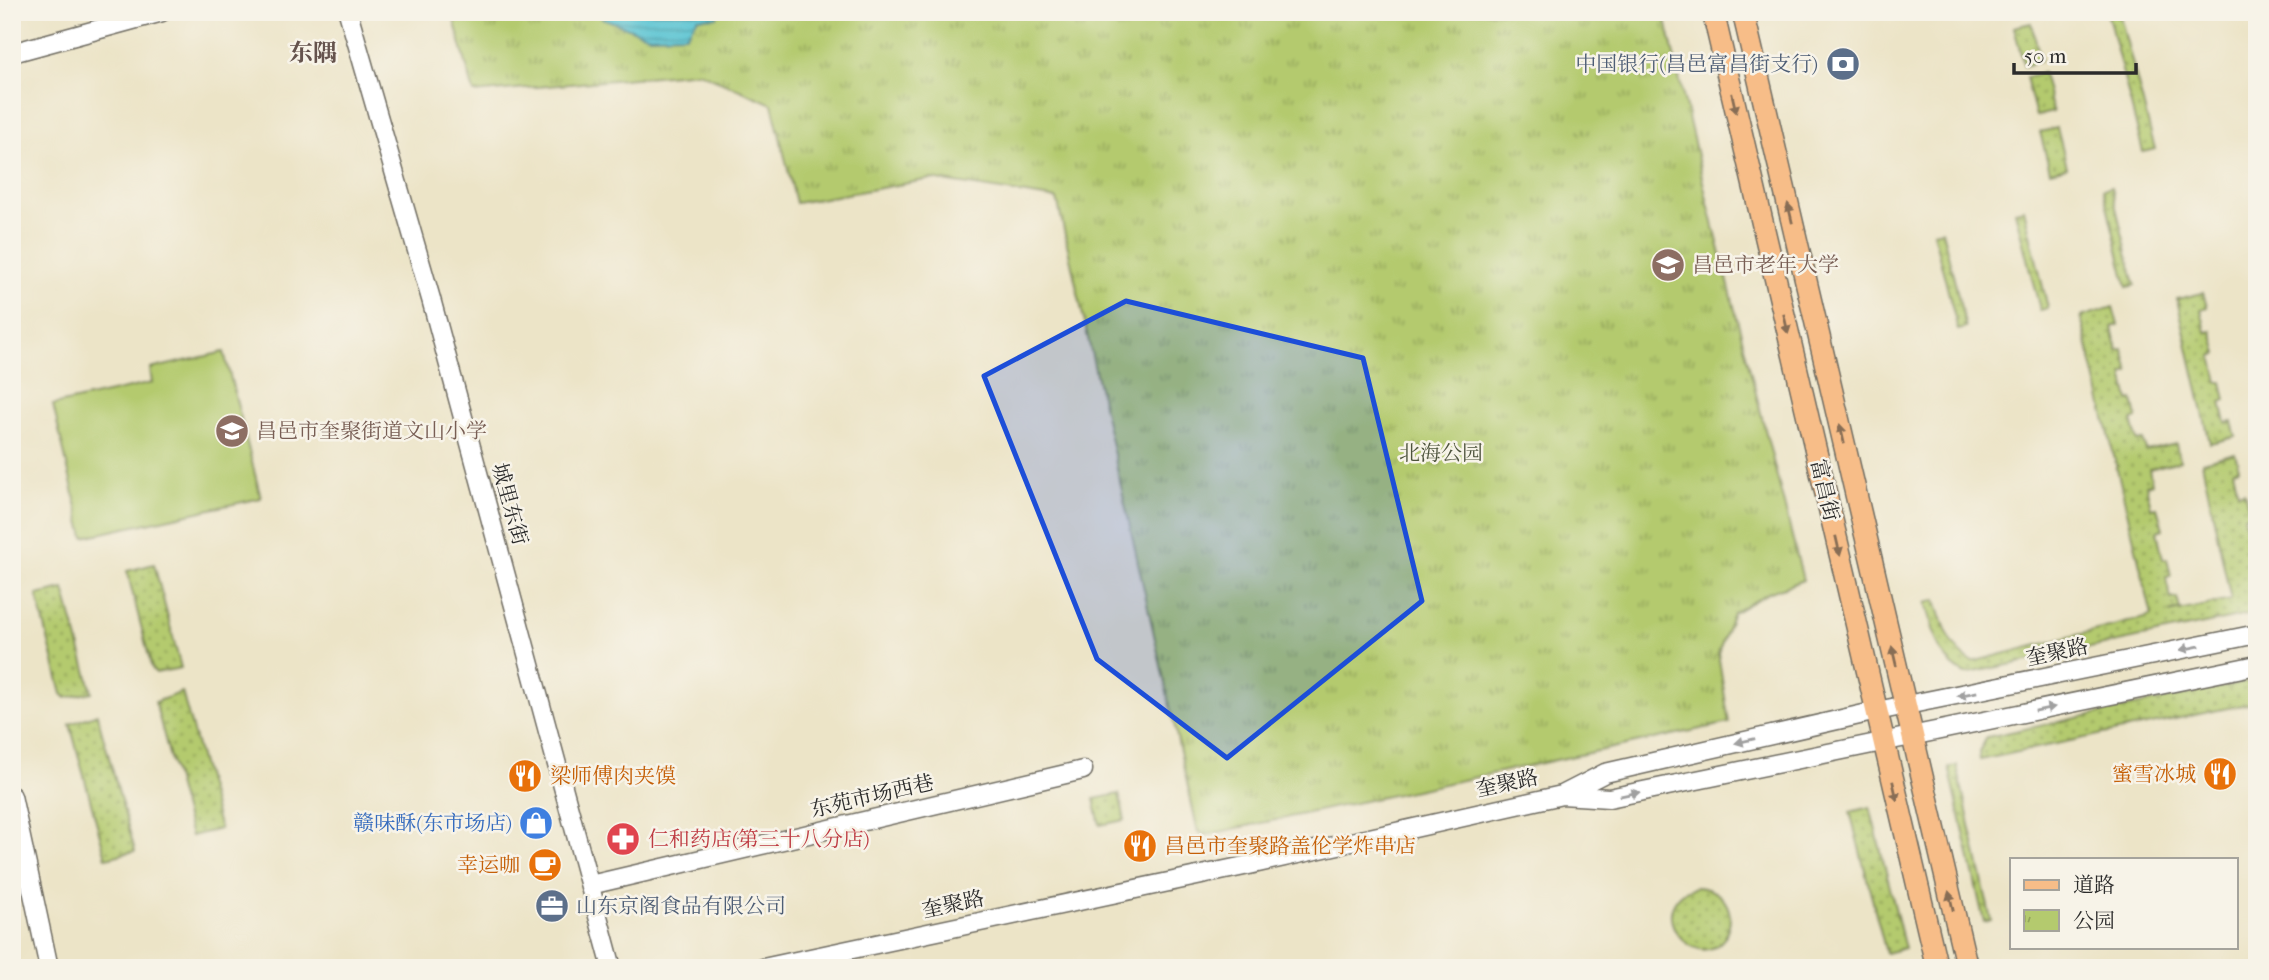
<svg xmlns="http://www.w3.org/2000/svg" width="2269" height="980" font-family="'IM FELL French Canon','Noto Serif SC',serif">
  <defs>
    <pattern id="park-tufts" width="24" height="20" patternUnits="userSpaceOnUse" patternTransform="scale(1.75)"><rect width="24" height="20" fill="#b4ca6e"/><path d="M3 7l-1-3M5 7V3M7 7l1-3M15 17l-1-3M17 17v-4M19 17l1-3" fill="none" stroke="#93a45b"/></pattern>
    <pattern id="garden-dots" width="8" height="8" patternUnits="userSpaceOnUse" patternTransform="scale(1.75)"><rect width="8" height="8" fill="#b4ca6e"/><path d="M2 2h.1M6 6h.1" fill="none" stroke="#93a45b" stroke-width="1.8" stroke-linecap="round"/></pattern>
    <pattern id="water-rules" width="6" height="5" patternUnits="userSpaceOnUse" patternTransform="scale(1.75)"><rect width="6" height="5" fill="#59c4d3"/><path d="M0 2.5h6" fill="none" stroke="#4a9fab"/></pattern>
  </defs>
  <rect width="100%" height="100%" fill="#f7f3e8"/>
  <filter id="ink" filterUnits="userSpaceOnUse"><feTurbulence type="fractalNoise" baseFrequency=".0143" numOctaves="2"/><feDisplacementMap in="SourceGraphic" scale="14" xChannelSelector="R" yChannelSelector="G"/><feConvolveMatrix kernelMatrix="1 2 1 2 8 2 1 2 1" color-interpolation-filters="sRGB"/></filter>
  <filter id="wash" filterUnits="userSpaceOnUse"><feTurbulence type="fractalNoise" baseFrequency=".00686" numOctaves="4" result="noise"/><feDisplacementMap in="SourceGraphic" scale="28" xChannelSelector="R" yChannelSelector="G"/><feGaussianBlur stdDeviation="1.57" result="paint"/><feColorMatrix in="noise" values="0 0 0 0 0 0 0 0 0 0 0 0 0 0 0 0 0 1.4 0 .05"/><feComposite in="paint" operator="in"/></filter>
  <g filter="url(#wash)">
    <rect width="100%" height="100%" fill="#ece4c7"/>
    <!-- grass -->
    <path fill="#b4ca6e" stroke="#707a4c" stroke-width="2" d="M224,352l37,146 -177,39 -31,-132 99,-22 -2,-14z"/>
    <!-- park -->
    <path fill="url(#park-tufts)" stroke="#707a4c" stroke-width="2" d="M452,12h1212l42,183 97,385 -35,13 -35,20 -15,40 11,70 -524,112 -7,-3 -141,-633 -126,-20 -135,24 -24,-99 -73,-32 -225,21z"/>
    <!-- garden -->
    <path fill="url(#garden-dots)" stroke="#707a4c" stroke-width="2" d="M2107,12h12l36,137 -12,3z
      M2031,23l10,38 -17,5 -10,-39z
      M2043,73l10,39 -17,4 -10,-39z
      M2057,128l10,39 -17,4 -10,-39z
      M2111,187l24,98 -8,2 -24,-98z
      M2024,209l24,99 -8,2 -25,-99z
      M1942,230l24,98 -8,2 -25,-98z
      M2203,293l4,14 -6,2 5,23 6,-1 6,23 -6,2 6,26h4l4,18 -5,2 5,21 6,-1 4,15 -26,6 -33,-144z
      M2113,307l5,18 -6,2 5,23 6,-1 6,23 -6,2 6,27 4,-1 4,18 -5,2 5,21 6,-1 3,11 30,-7 4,17 -31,8 3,14 -6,2 5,23 6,-1 6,22 -6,2 6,28 4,-1 4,18 -5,1 5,22 6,-1 3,11 -11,4 62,-13 -29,-138 33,-9 4,15 -6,2 5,23 6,-2 6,23 -6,2 6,27h4l3,18 -4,1 4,16v35l-292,61c-30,-16 -30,-41 -39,-71l10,-3c7,24 14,49 36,62l180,-46 -71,-299z
      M154,564l27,104 -25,5 -4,-4 -25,-98z
      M64,589l28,103 -26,6 -4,-4 -25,-99z
      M2257,680v22l-277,58 -1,-8 8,-15z
      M182,692l38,137 -29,7 -36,-134z
      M97,714l38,137 -29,7 -36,-134z
      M1957,766l34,154 -7,2 -35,-155z
      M1119,794l6,26 -25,5 -6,-26z
      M1870,807l35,141 -19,5 -36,-141z
      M1696,887c58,4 32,84 -8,57 -5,-4 -11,-10 -14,-16 -9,-19 3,-37 22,-41z"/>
    <!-- water -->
    <path fill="url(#water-rules)" stroke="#42787f" stroke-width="2" d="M597,12h122l-2,5 -19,1 -12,17 -37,1 -47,-18z"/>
  </g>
  <g filter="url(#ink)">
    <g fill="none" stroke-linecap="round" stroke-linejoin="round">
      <!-- minor casing -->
      <g stroke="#6f6c62" stroke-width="21">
        <path id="minor" d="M348,12l83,287 181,669
          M12,53l150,-41
          M1562,795l47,3 648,-133
          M12,796l37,172
          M590,885l493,-115
          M763,968l486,-103 313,-70 43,-22 272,-62 380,-77"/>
      </g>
      <!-- major casing -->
      <g stroke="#6f6c62" stroke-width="24">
        <path id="major" d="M1713,12l224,956
          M1743,12l224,956"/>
      </g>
      <!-- minor -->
      <use href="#minor" stroke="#fff" stroke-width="18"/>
      <!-- major -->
      <use href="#major" stroke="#f7bd88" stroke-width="21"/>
    </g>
    <!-- one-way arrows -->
    <defs><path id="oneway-solid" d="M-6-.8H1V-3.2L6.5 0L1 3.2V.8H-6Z" transform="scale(1.75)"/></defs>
    <g fill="#876d55">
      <use href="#oneway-solid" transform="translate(1734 103) rotate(77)"/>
      <use href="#oneway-solid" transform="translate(1790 213) rotate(-103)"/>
      <use href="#oneway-solid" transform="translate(1786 324) rotate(77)"/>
      <use href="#oneway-solid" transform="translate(1842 434) rotate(-103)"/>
      <use href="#oneway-solid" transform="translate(1838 546) rotate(77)"/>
      <use href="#oneway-solid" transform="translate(1894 656) rotate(-103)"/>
      <use href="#oneway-solid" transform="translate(1895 791) rotate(77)"/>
      <use href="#oneway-solid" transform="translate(1951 901) rotate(-103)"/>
    </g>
    <g fill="#a0a0a0">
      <use href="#oneway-solid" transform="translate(2190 648) rotate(169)"/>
      <use href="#oneway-solid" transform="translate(1967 694) rotate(168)"/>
      <use href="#oneway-solid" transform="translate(2045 709) rotate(-12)"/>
      <use href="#oneway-solid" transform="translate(1745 741) rotate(167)"/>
      <use href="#oneway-solid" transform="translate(1630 794) rotate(-11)"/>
    </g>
  </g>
  <!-- marked area -->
  <path fill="#1d4ed8" fill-opacity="0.2" stroke="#1d4ed8" stroke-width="5" stroke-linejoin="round" d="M1126,301l237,57 59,243 -195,157 -130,-99 -113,-283z"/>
  <!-- icons -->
  <defs>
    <g id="bank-disc" transform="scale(1.75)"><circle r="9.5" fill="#5c6f8a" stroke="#f7f3e8"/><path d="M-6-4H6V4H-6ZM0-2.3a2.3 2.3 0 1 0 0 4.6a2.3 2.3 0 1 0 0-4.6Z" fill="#fff"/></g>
    <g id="school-disc" transform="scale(1.75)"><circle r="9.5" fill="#8d6e63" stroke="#f7f3e8"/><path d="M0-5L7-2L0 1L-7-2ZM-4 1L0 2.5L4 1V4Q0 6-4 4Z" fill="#fff"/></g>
    <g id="restaurant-disc" transform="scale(1.75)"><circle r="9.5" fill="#e8710a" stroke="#f7f3e8"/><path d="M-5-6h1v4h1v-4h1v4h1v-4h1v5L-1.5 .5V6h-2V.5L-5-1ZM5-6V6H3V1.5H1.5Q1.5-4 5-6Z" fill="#fff"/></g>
    <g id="shop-disc" transform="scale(1.75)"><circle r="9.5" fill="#3f7fe0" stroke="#f7f3e8"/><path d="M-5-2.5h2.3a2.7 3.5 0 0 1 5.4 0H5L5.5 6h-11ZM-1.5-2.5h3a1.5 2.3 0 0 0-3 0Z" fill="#fff"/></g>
    <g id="pharmacy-disc" transform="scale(1.75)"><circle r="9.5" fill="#e0444e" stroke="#f7f3e8"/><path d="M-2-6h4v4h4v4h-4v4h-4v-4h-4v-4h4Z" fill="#fff"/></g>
    <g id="cafe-disc" transform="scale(1.75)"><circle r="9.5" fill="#e8710a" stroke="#f7f3e8"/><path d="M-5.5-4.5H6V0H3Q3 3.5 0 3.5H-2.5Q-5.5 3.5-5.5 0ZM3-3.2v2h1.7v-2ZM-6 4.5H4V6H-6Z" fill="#fff"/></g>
    <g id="office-disc" transform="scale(1.75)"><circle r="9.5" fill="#5c6f8a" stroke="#f7f3e8"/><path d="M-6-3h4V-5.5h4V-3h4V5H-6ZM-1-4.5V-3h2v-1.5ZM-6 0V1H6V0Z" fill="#fff"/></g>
  </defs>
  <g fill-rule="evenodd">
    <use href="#bank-disc" x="1843" y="64"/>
    <use href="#school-disc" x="1668" y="265"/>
    <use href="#school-disc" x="232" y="431"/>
    <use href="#restaurant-disc" x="2220" y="774"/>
    <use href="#restaurant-disc" x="525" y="776"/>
    <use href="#shop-disc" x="536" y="823"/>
    <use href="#pharmacy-disc" x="623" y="839"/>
    <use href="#restaurant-disc" x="1140" y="846"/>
    <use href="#cafe-disc" x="545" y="865"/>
    <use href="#office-disc" x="552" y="906"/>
  </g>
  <g text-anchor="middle" stroke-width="5" stroke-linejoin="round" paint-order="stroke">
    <!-- service labels -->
    <g font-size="21" fill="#4e5e75" stroke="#f7f3e8" text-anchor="end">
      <text x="1818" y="71">中国银行(昌邑富昌街支行)</text>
      <text x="576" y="913" text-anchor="start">山东京阁食品有限公司</text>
    </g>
    <!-- education labels -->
    <g font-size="21" fill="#785e54" stroke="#f7f3e8" text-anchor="start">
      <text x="1692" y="272">昌邑市老年大学</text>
      <text x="256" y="438">昌邑市奎聚街道文山小学</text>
    </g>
    <!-- park labels -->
    <g font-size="21" fill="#4d533c" stroke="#f7f3e8">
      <text x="1441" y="460">北海公园</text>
    </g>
    <!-- street labels -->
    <g font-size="21" fill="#2b2b2b" stroke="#f7f3e8">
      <text transform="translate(1825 490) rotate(77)" y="7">富昌街</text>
      <text transform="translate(510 504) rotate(75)" y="7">城里东街</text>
      <text transform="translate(2057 652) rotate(-12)" y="7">奎聚路</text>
      <text transform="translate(1507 783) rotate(-12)" y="7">奎聚路</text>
      <text transform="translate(872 796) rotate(-13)" y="7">东苑市场西巷</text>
      <text transform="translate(953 904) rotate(-12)" y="7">奎聚路</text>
    </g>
    <!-- food labels -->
    <g font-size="21" fill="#c56008" stroke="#f7f3e8" text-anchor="end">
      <text x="2196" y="781">蜜雪冰城</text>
      <text x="550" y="783" text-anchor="start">梁师傅肉夹馍</text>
      <text x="1164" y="853" text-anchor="start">昌邑市奎聚路盖伦学炸串店</text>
      <text x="520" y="872">幸运咖</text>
    </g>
    <!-- shop labels -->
    <g font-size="21" fill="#366cbe" stroke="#f7f3e8" text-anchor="end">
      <text x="512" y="830">赣味酥(东市场店)</text>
    </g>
    <!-- health labels -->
    <g font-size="21" fill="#be3a42" stroke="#f7f3e8" text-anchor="start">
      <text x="648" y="846">仁和药店(第三十八分店)</text>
    </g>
    <!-- quarter labels -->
    <g font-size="24" font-weight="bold" fill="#65534d" stroke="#f7f3e8">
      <text x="313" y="61">东隅</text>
    </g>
  </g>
  <!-- margin -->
  <rect width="2269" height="980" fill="none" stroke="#f7f3e8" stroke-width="42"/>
  <!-- legend -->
  <rect x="2010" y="858" width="228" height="91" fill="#f7f3e8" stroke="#a5a39c" stroke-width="2"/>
  <rect x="2024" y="880" width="35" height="10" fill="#f7bd88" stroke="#a5a39c" stroke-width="2"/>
  <text x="2073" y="892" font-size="21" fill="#2b2b2b">道路</text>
  <rect x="2024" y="910" width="35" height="21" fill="url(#park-tufts)" stroke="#a5a39c" stroke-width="2"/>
  <text x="2073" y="928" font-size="21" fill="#2b2b2b">公园</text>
  <!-- scale -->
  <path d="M2014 63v10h122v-10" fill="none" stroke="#2b2b2b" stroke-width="3.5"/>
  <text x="2024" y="63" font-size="21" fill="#2b2b2b" stroke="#f7f3e8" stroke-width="5" paint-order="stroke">50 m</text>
</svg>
